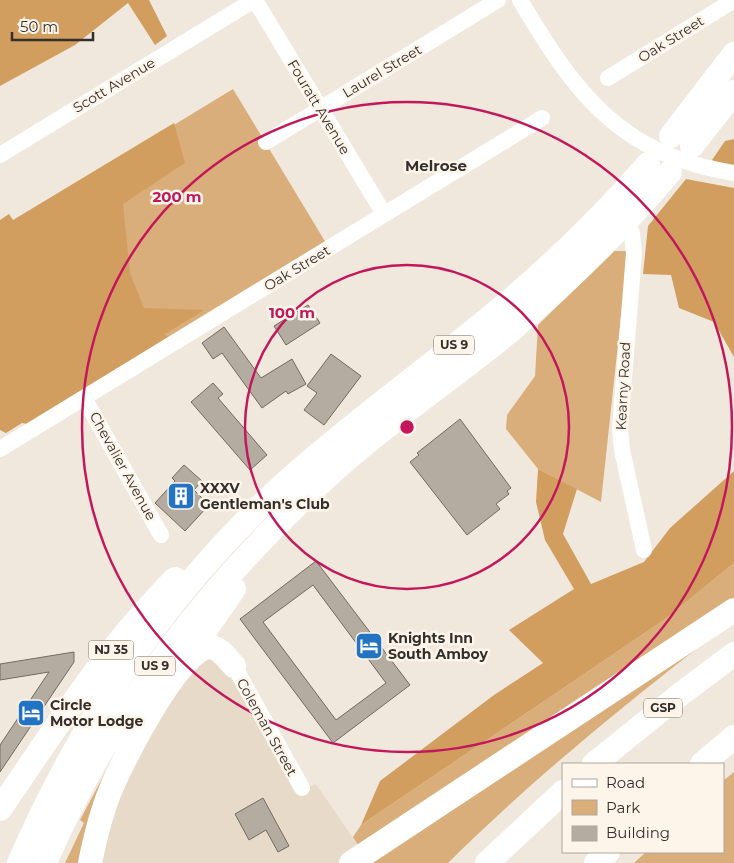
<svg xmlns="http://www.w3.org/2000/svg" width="734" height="863" font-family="Montserrat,sans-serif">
  <rect width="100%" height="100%" fill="#f1e8dd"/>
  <!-- built -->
  <path fill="#e8dac9" d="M212,647l90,141 14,-4 48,70 -13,9h-261l41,-119z"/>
  <!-- green -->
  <path fill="#d9ae7a" d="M233,89l96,159 -154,94 -59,-48 -26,-118z
    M614,251h14l-27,251 -63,-33 -32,-40 1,-14 28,-39 3,-51z
    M734,563v38l-376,244 -5,-8 8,-12 303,-205z
    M716,634c-94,72 -184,146 -268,229h-86z
    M121,743l-38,120h-18l19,-40 -4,-3z
    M734,772v91h-100l12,-11h77v-71z"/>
  <!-- forest -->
  <path fill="#d19e5f" d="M0,0h149l18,36 -12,9 -27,-42 -53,42 -75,41z
    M174,123l11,40 -62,41 7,69 14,35 60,2 -39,24 10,8 -137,84 -16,-3 -16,10 -6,-3v-210l9,-6 4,6z
    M734,139v31l-22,-10 13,-19z
    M686,179l48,9v169l-20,-35 -35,-14 -8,-33 -28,-1 5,-48z
    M538,469l39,20 -14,45 28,50 53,-22 26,-34 64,-57v92l-70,57 -303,205 19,-44 114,-86 49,-32 -34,-33 65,-41 -29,-49 -9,-38z"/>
  <!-- building -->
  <path fill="#b4aba1" stroke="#726a60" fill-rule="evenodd" d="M308,305l12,18 -34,22 -12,-19z
    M224,327l37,51 31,-19 14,25 -18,10 -2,-3 -24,17 -40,-55 -9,6 -11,-16z
    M331,354l30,22 -37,49 -20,-15 13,-17 -10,-7z
    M213,383l10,11 -5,4 49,57 -17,15 -59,-68z
    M460,419l51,69 -4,3 2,3 -13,10 4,5 -33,26 -57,-73 9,-7 -2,-2z
    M184,465l18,16 -8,9 15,15 -24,26 -30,-28 20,-22 -3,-3z
    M316,561l94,124 -77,58 -93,-124zM313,585l73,98 -50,37 -73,-98z
    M74,652v10l-74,110v-27l49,-73 -49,8v-16z
    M263,798l26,48 -11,6 -12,-22 -17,10 -14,-26z"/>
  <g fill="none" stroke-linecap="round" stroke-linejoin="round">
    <!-- minor -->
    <path stroke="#fff" stroke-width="16" d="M255,0l129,214
      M520,0c55,93 100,155 214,173
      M608,78l126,-78
      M266,142l232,-142
      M0,155l254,-155
      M626,222l6,11 2,20 -14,175 2,22 22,100
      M84,398l77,137
      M0,449l542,-331
      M234,666l68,122"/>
    <!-- highway -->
    <path stroke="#fff" stroke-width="24" d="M671,136l63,-82
      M692,146l42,-54
      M186,658l48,-69
      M594,764l88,-71 52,-39
      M702,764l32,-27
      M0,809c55,-80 106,-161 175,-230
      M19,863c64,-147 154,-280 274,-387 61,-54 127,-102 190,-153 59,-48 115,-101 165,-159
      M45,863c66,-154 168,-285 293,-396 54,-48 115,-89 171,-135 58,-49 112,-102 161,-160
      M90,863c5,-25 11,-50 21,-74 11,-27 69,-142 99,-142 11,1 17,12 24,19
      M351,863l383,-253
      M487,863l76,-71
      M596,863l12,-11"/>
  </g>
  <!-- distance rings -->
  <g fill="none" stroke="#c2185b" stroke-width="2.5">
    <circle cx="407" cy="427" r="162"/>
    <circle cx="407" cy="427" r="325"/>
  </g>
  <!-- icons -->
  <defs>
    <g id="building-square" transform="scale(1.4375)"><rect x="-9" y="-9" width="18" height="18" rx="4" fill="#2274c3" stroke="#fef5ea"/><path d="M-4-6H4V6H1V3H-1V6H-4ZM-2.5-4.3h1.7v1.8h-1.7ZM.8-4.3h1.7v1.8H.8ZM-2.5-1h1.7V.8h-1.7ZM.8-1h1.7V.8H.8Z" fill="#fff"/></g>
    <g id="hotel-square" transform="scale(1.4375)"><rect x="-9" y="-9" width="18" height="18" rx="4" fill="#2274c3" stroke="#fef5ea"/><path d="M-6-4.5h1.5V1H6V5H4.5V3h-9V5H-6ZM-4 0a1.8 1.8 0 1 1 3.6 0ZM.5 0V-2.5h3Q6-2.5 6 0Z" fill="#fff"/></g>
  </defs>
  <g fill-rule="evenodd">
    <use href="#building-square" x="181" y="496"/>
    <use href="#hotel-square" x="369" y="646"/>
    <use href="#hotel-square" x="31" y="713"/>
  </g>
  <g text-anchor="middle" stroke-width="5" stroke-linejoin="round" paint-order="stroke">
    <!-- shield labels -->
    <g fill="#fef5ea" stroke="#706a64" stroke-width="1">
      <rect x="434" y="335.5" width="40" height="19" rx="4"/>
      <rect x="88.5" y="640.5" width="45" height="19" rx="4"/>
      <rect x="135" y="656.5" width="40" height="19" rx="4"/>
      <rect x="644" y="698.5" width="38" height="19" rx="4"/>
    </g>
    <g font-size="12" font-weight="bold" fill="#332f2b">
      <text x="454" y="349">US 9</text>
      <text x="111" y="654">NJ 35</text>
      <text x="155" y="670">US 9</text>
      <text x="663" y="712">GSP</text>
    </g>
    <!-- street labels -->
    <g font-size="14" fill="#332f2b" stroke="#fef5ea">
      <text transform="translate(671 39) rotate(-32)" y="5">Oak Street</text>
      <text transform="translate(382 71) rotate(-31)" y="5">Laurel Street</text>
      <text transform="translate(114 85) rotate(-31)" y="5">Scott Avenue</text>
      <text transform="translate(319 107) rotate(59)" y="5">Fouratt Avenue</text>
      <text transform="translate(297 268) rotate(-31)" y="5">Oak Street</text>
      <text transform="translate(623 386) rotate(-87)" y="5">Kearny Road</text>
      <text transform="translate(123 466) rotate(61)" y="5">Chevalier Avenue</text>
      <text transform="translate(267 727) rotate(61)" y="5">Coleman Street</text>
    </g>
    <!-- poi labels -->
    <g font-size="14" font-weight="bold" fill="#332f2b" stroke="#fef5ea" text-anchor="start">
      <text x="200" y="493">XXXV<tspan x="200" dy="16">Gentleman's Club</tspan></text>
      <text x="388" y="643">Knights Inn<tspan x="388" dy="16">South Amboy</tspan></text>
      <text x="50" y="710">Circle<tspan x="50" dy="16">Motor Lodge</tspan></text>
    </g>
    <!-- neighbourhood labels -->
    <g font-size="15" font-weight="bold" fill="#332f2b" stroke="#fef5ea">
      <text x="436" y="171">Melrose</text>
    </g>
  </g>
  <circle cx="407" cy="427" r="8" fill="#c2185b" stroke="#fef5ea" stroke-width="2.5"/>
  <g font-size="15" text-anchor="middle" font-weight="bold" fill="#c2185b" stroke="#fef5ea" stroke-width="5" stroke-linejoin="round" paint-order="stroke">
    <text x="177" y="202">200 m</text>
    <text x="292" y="318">100 m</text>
  </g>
  <!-- legend -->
  <rect x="562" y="763" width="162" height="90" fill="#fef5ea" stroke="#ada69e"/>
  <rect x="572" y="779" width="25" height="8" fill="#ffffff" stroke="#ada69e"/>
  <text x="606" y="788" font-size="15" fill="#332f2b">Road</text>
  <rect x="572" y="800" width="25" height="15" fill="#d9ae7a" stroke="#ada69e"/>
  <text x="606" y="813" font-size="15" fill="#332f2b">Park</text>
  <rect x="572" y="826" width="25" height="15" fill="#b4aba1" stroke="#ada69e"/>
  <text x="606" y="838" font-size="15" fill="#332f2b">Building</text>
  <!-- scale -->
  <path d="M12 32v8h81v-8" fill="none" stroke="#332f2b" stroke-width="2.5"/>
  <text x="20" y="32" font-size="15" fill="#332f2b" stroke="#fef5ea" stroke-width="4" paint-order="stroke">50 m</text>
</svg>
